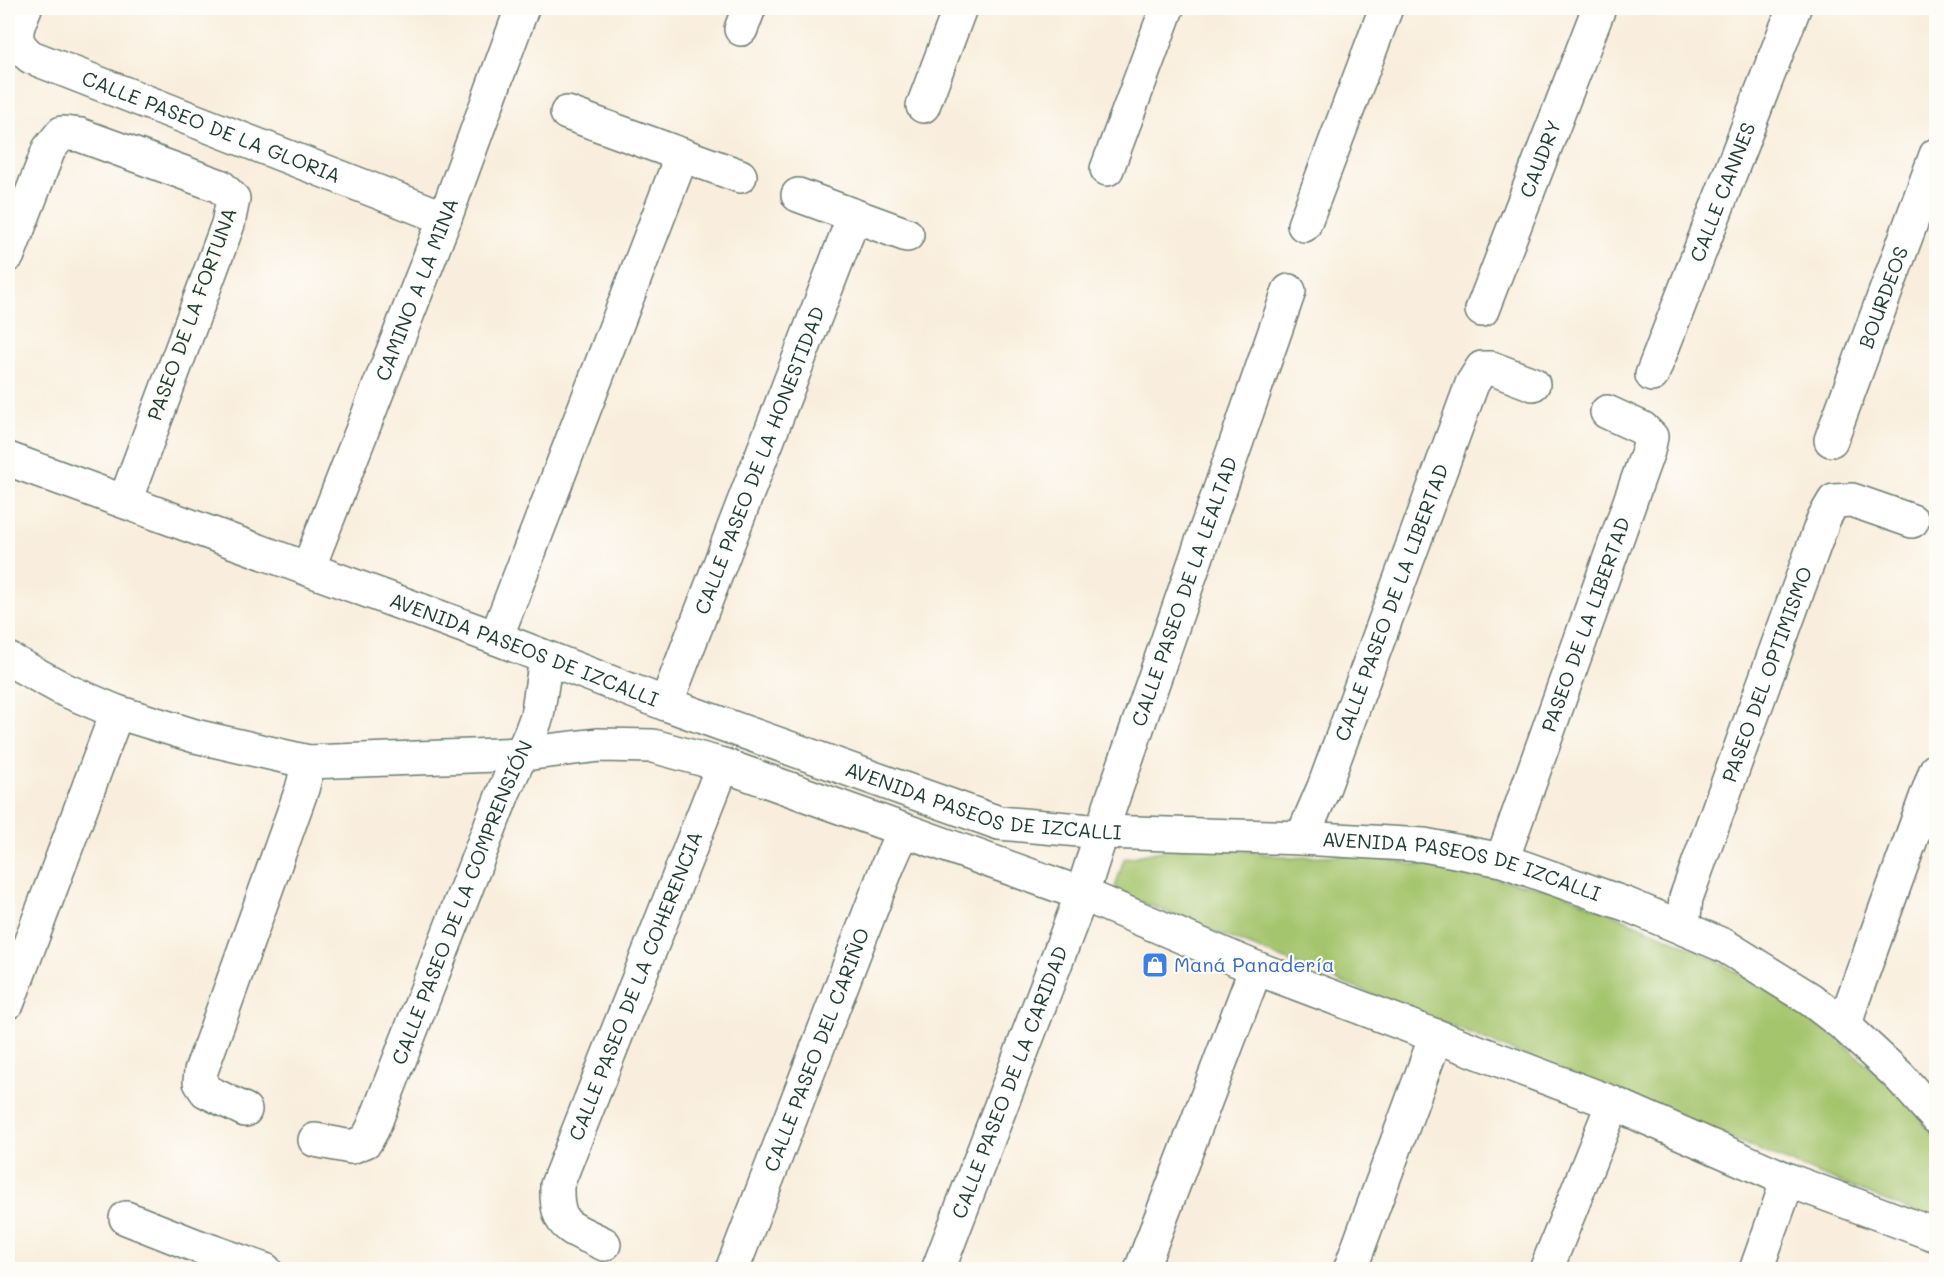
<svg xmlns="http://www.w3.org/2000/svg" width="1944" height="1277" font-family="Mali,sans-serif">
  <rect width="100%" height="100%" fill="#fdfcf7"/>
  <filter id="ink" filterUnits="userSpaceOnUse"><feTurbulence type="fractalNoise" baseFrequency=".0167" numOctaves="2"/><feDisplacementMap in="SourceGraphic" scale="12" xChannelSelector="R" yChannelSelector="G"/><feConvolveMatrix kernelMatrix="1 2 1 2 8 2 1 2 1" color-interpolation-filters="sRGB"/></filter>
  <filter id="wash" filterUnits="userSpaceOnUse"><feTurbulence type="fractalNoise" baseFrequency=".008" numOctaves="4" result="noise"/><feDisplacementMap in="SourceGraphic" scale="24" xChannelSelector="R" yChannelSelector="G"/><feGaussianBlur stdDeviation="1.35" result="paint"/><feColorMatrix in="noise" values="0 0 0 0 0 0 0 0 0 0 0 0 0 0 0 0 0 1.4 0 .05"/><feComposite in="paint" operator="in"/></filter>
  <g filter="url(#wash)">
    <rect width="100%" height="100%" fill="#f9eedd"/>
    <!-- green -->
    <path fill="#a5c56d" stroke="#628150" stroke-width="1.5" d="M1198,843l93,15 65,-4 199,36 140,59 55,30 94,65 64,59 28,35v83l-822,-330 10,-32z"/>
  </g>
  <g filter="url(#ink)">
    <g fill="none" stroke-linecap="round" stroke-linejoin="round">
      <!-- minor casing -->
      <g stroke="#6b7b6f" stroke-width="36">
        <g id="minor">
          <path id="s1" d="M25,8c-9,21 -15,33 6,49l414,161"/>
          <path d="M741,29l8,-21"/>
          <path d="M923,106l37,-98"/>
          <path d="M567,113l173,63"/>
          <path d="M1107,169l60,-161"/>
          <path d="M798,195l109,40"/>
          <path d="M1304,225l82,-217"/>
          <path d="M8,255l41,-106 13,-16 18,2 140,51 13,13 -5,25 -103,277"/>
          <path id="s2" d="M1482,310l117,-302"/>
          <path id="s3" d="M1652,375l142,-367"/>
          <path id="s4" d="M1831,440l105,-285"/>
          <path id="s5" d="M8,459l488,179 170,66 333,119 103,9 200,6 122,7 78,15 126,45 97,41 85,53 35,27 54,50 37,41"/>
          <path id="s6" d="M308,569l137,-351 77,-210"/>
          <path d="M496,638l186,-483"/>
          <path d="M8,659l57,31 52,22 78,24 114,26 213,-8 77,-9 54,1 70,19 359,129 174,74 357,135 175,77 148,55"/>
          <path id="s7" d="M666,704l188,-488"/>
          <path id="s8" d="M1302,838l22,-51 148,-403 10,-16h9l42,16"/>
          <path id="s9" d="M1502,860l146,-409 3,-14 -9,-9 -35,-16"/>
          <path id="s10" d="M1683,927l3,-29 138,-380 10,-17 18,-1 60,21"/>
          <path d="M8,1002l109,-290"/>
          <path d="M1845,1026l7,-24 84,-232"/>
          <path d="M245,1110l-39,-19 -6,-9 1,-11 101,-282 7,-27"/>
          <path id="s11" d="M315,1140l36,7 15,-6 7,-13 131,-337 26,-56 7,-19 9,-57"/>
          <path d="M126,1218l71,28 68,24"/>
          <path id="s12" d="M604,1244c-36,-18 -48,-15 -47,-59l166,-420"/>
          <path id="s13" d="M732,1270l156,-405 15,-34"/>
          <path id="s14" d="M938,1270l144,-376 28,-88 179,-515"/>
          <path d="M1141,1270l115,-302"/>
          <path d="M1350,1270l86,-234"/>
          <path d="M1546,1270l67,-167"/>
          <path d="M1756,1270l32,-90"/>
        </g>
      </g>
      <!-- minor -->
      <use href="#minor" stroke="#fff" stroke-width="33"/>
    </g>
  </g>
  <!-- icons -->
  <defs>
    <g id="shop-square" transform="scale(1.35)"><rect x="-9" y="-9" width="18" height="18" rx="4" fill="#3f7fe0" stroke="#fdfcf7"/><path d="M-5-2.5h2.3a2.7 3.5 0 0 1 5.4 0H5L5.5 6h-11ZM-1.5-2.5h3a1.5 2.3 0 0 0-3 0Z" fill="#fff"/></g>
  </defs>
  <g fill-rule="evenodd">
    <use href="#shop-square" x="1155" y="965"/>
  </g>
  <g text-anchor="middle" stroke-width="4.5" stroke-linejoin="round" paint-order="stroke">
    <!-- street labels -->
    <g font-size="20" fill="#1f3d34" stroke="#fdfcf7">
      <text dy="7" stroke="none"><textPath href="#s1" startOffset="249">CALLE PASEO DE LA GLORIA</textPath></text>
      <text dy="7" stroke="none"><textPath href="#s2" startOffset="162">CAUDRY</textPath></text>
      <text dy="7" stroke="none"><textPath href="#s3" startOffset="196">CALLE CANNES</textPath></text>
      <text dy="7" stroke="none"><textPath href="#s6" startOffset="300">CAMINO A LA MINA</textPath></text>
      <text dy="7" stroke="none"><textPath href="#s4" startOffset="152">BOURDEOS</textPath></text>
      <text transform="translate(192 314) rotate(-70)" y="7">PASEO DE LA FORTUNA</text>
      <text dy="7" stroke="none"><textPath href="#s7" startOffset="261">CALLE PASEO DE LA HONESTIDAD</textPath></text>
      <text dy="7" stroke="none"><textPath href="#s14" startOffset="722">CALLE PASEO DE LA LEALTAD</textPath></text>
      <text dy="7" stroke="none"><textPath href="#s8" startOffset="252">CALLE PASEO DE LA LIBERTAD</textPath></text>
      <text dy="7" stroke="none"><textPath href="#s9" startOffset="250">PASEO DE LA LIBERTAD</textPath></text>
      <text dy="7" stroke="none"><textPath href="#s5" startOffset="550">AVENIDA PASEOS DE IZCALLI</textPath></text>
      <text dy="7" stroke="none"><textPath href="#s10" startOffset="267">PASEO DEL OPTIMISMO</textPath></text>
      <text dy="7" stroke="none"><textPath href="#s5" startOffset="1036">AVENIDA PASEOS DE IZCALLI</textPath></text>
      <text dy="7" stroke="none"><textPath href="#s5" startOffset="1522">AVENIDA PASEOS DE IZCALLI</textPath></text>
      <text dy="7" stroke="none"><textPath href="#s11" startOffset="310">CALLE PASEO DE LA COMPRENSIÓN</textPath></text>
      <text dy="7" stroke="none"><textPath href="#s12" startOffset="298">CALLE PASEO DE LA COHERENCIA</textPath></text>
      <text dy="7" stroke="none"><textPath href="#s13" startOffset="236">CALLE PASEO DEL CARIÑO</textPath></text>
      <text dy="7" stroke="none"><textPath href="#s14" startOffset="201">CALLE PASEO DE LA CARIDAD</textPath></text>
    </g>
    <!-- shop labels -->
    <g font-size="20" fill="#366cbe" stroke="#fdfcf7" text-anchor="start">
      <text x="1174" y="972">Maná Panadería</text>
    </g>
  </g>
  <!-- margin -->
  <rect width="1944" height="1277" fill="none" stroke="#fdfcf7" stroke-width="30"/>
</svg>
